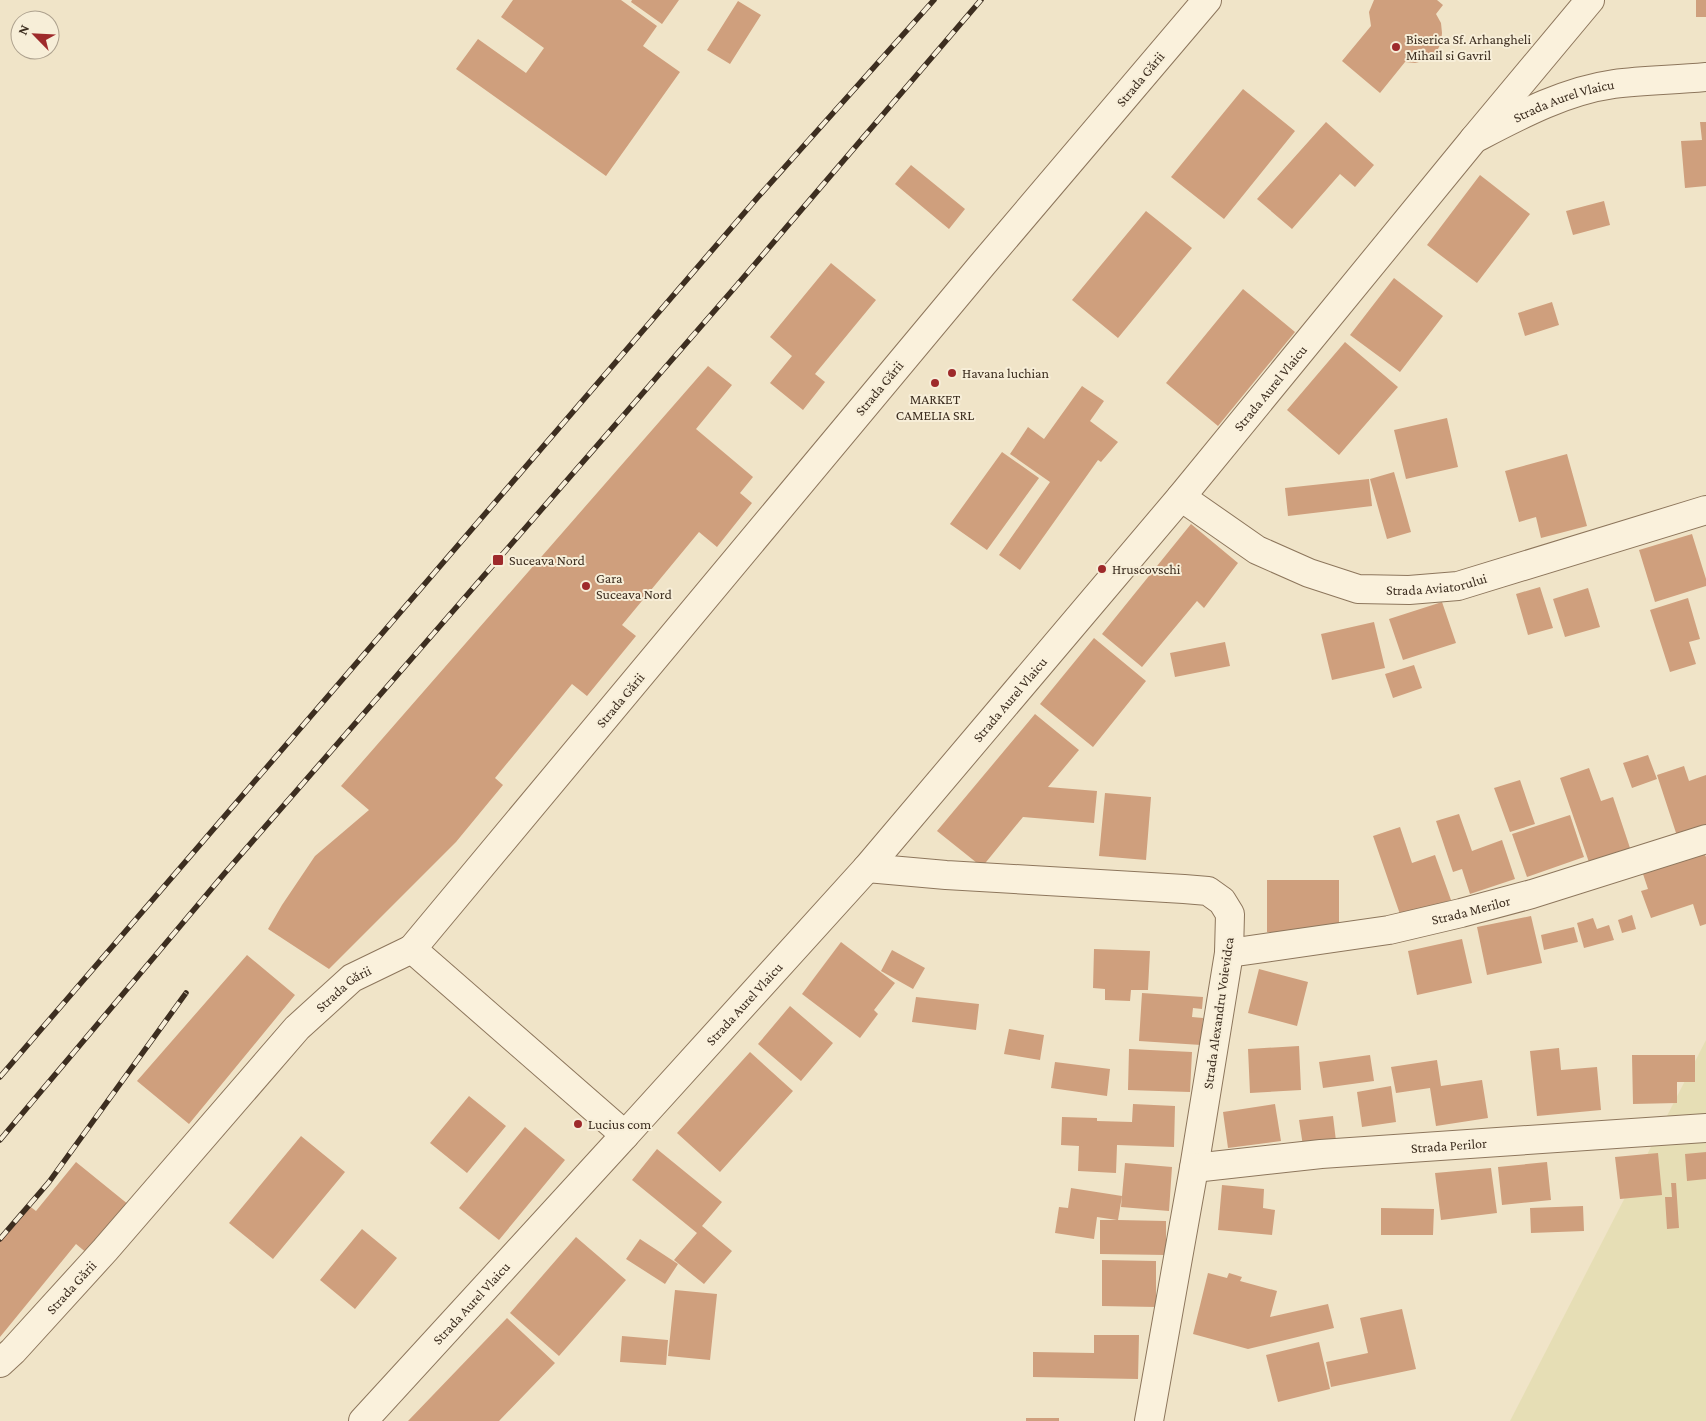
<svg xmlns="http://www.w3.org/2000/svg" width="1706" height="1421" font-family="'Crimson Pro',serif">
  <rect width="100%" height="100%" fill="#f0e4c8"/>
  <!-- farmland -->
  <path fill="#e6deb5" d="M1706,1040v381h-196z"/>
  <!-- building -->
  <path fill="#cf9f7d" d="M513,0h108l36,26 -14,20 37,26 -74,104 -150,-107 22,-30 48,34 18,-25 -43,-31z
    M632,0h47l-17,24 -31,-22z
    M1374,0h63l6,5 -7,9 5,9 1,10 -1,10 -4,8 -14,10 -8,2 -10,-1 -25,31 -38,-32 29,-35 -2,-14z
    M1696,0h10v17h-10z
    M738,1l23,14 -31,49 -23,-14z
    M1243,89l52,42 -71,88 -53,-42z
    M1326,122l48,43 -19,22 -15,-13 -48,55 -35,-30z
    M1700,122h6v64l-21,2 -4,-47 21,-1z
    M911,165l54,44 -16,20 -54,-45z
    M1480,175l50,39 -53,69 -50,-38z
    M1604,201l6,24 -37,10 -7,-24z
    M1146,211l46,37 -74,90 -46,-38z
    M831,263l45,37 -61,74 10,8 -22,28 -33,-27 22,-27 -22,-19z
    M1394,278l49,38 -43,56 -50,-37z
    M1243,289l52,43 -77,94 -52,-43z
    M1552,302l7,23 -34,11 -7,-23z
    M1345,342l53,45 -59,68 -52,-45z
    M708,366l24,19 -36,44 57,48 -13,16 12,10 -35,44 -18,-15 -77,93 14,11 -49,60 -15,-12 -77,94 8,7 -47,57 -127,127 -61,-40 14,-24 33,-49 54,-46 -28,-24z
    M1082,386l22,15 -14,20 28,21 -17,20 -3,-2 -78,110 -21,-15 51,-73 -40,-28 18,-27 16,12z
    M1447,418l11,49 -52,12 -12,-49z
    M1002,452l37,26 -52,72 -37,-26z
    M1567,454l20,72 -46,12 -5,-21 -17,5 -14,-51z
    M1394,472l17,60 -24,7 -17,-60z
    M1369,479l3,27 -84,10 -3,-28z
    M1191,524l47,39 -34,45 -7,-7 -55,66 -40,-33z
    M1692,534l14,45v7l-51,16 -16,-52z
    M1540,587l13,41 -25,7 -12,-41z
    M1588,588l12,39 -35,10 -12,-38z
    M1688,598l12,41 -11,3 7,22 -26,8 -20,-62z
    M1442,602l14,41 -53,17 -14,-41z
    M1374,622l11,46 -53,12 -11,-46z
    M1094,638l52,43 -53,66 -53,-43z
    M1225,642l5,24 -55,11 -5,-24z
    M1414,665l8,23 -29,10 -8,-24z
    M1035,714l44,36 -31,37 49,4 -3,32 -71,-6 -41,50 -45,-36z
    M1648,755l9,24 -25,9 -9,-25z
    M1684,766l5,15 17,-6v54l-28,10 -21,-64z
    M1589,768l12,33 12,-4 20,60 -41,14 -32,-93z
    M1520,780l15,44 -25,8 -16,-44z
    M1105,793l46,4 -5,63 -47,-4z
    M1459,814l13,37 30,-11 13,39 -45,15 -8,-25 -9,3 -17,-51z
    M1570,815l14,42 -57,20 -15,-43z
    M1400,827l12,36 23,-8 16,45 -50,17 -28,-81z
    M1704,853l2,4v67l-6,2 -7,-22 -42,14 -10,-27 7,-2 -5,-15z
    M1267,880h72v52h-72z
    M1632,915l4,14 -14,4 -4,-13z
    M1531,916l11,47 -55,12 -10,-48z
    M1593,918l4,11 12,-4 5,15 -30,8 -7,-25z
    M1574,927l4,15 -34,8 -3,-15z
    M1462,939l10,44 -55,12 -9,-44z
    M841,942l54,41 -21,27 4,4 -18,24 -58,-44z
    M1094,949l56,2 -2,39h-17l-1,11 -25,-1v-11l-12,-1z
    M892,950l33,18 -12,21 -32,-18z
    M247,955l48,40 -106,129 -52,-43z
    M1259,969l49,13 -11,44 -49,-13z
    M1142,993l61,4 -1,12 -9,-1 -1,9 11,1 -2,27 -62,-4z
    M916,997l63,7 -3,26 -64,-8z
    M790,1006l43,37 -32,38 -43,-37z
    M1009,1029l35,6 -4,25 -36,-6z
    M1299,1046l2,44 -51,3 -2,-44z
    M1559,1048l2,22 36,-3 4,43 -64,6 -7,-65z
    M1129,1049l63,3 -2,40 -62,-2z
    M750,1052l43,39 -73,81 -43,-39z
    M1370,1055l4,26 -51,7 -4,-26z
    M1632,1055h63v27h-18v21l-44,1z
    M1437,1060l4,26 41,-6 6,38 -52,8 -6,-38 -34,5 -5,-26z
    M1055,1062l55,7 -3,27 -56,-8z
    M1391,1086l5,36 -34,5 -5,-35z
    M469,1096l37,30 -39,47 -37,-30z
    M1133,1104l42,2 -1,41 -57,-2 -1,28 -38,-2 1,-25 -18,-1 1,-28 35,1v3l35,1z
    M1275,1104l6,37 -53,7 -5,-36z
    M1333,1116l3,25 -33,5 -4,-26z
    M525,1127l40,33 -66,80 -40,-32z
    M301,1136l44,36 -72,87 -44,-36z
    M657,1149l65,53 -20,24 30,25 -28,33 -30,-24 23,-27 -65,-53z
    M1706,1152v27l-19,2 -2,-27z
    M1658,1153l4,42 -42,4 -5,-42z
    M76,1162l53,43 -41,49 -12,-10 -76,93v-98l28,-34 8,6z
    M1547,1162l4,38 -49,5 -4,-38z
    M1125,1163l47,4 -3,44 -48,-4z
    M1491,1168l6,45 -56,7 -6,-47z
    M1671,1183h5l3,45 -12,1 -2,-32h7z
    M1222,1185l42,4 -1,19 12,2 -3,25 -54,-5z
    M1071,1188l51,8 -4,24 48,1v34l-66,-1v-34h17l-20,-3 -3,22 -39,-6 4,-26 9,1z
    M1583,1206l1,25 -53,2 -1,-25z
    M1381,1208l53,1 -1,26h-52z
    M362,1229l35,29 -42,51 -35,-29z
    M576,1237l50,43 -67,76 -49,-43z
    M640,1239l38,25 -13,20 -39,-25z
    M1102,1260l54,1v46l-54,-1z
    M1208,1273l19,5 2,-5 13,4 -2,4 37,10 -7,26 58,-13 6,24 -86,21 -55,-15z
    M675,1290l42,4 -7,66 -42,-4z
    M1402,1309l14,60 -85,18 -5,-25 42,-9 -8,-35z
    M507,1318l48,45 -56,58h-91z
    M1094,1335h45l-1,44 -105,-2v-25l61,1z
    M622,1336l46,4 -2,25 -46,-3z
    M1319,1342l11,47 -52,13 -12,-47z
    M1026,1418h33v3h-33z"/>
  <g fill="none" stroke-linecap="round" stroke-linejoin="round">
    <!-- minor casing -->
    <g stroke="#8d765c" stroke-width="30">
      <g id="minor">
        <path d="M1474,139l116,-139"/>
        <path id="s1" d="M1181,497l76,53 52,23 49,16 51,1 49,-4 248,-76"/>
        <path d="M867,868l79,7 238,14 24,2 14,10 8,13 -1,39 -35,215 -45,253"/>
        <path id="s2" d="M1229,953l160,-23 72,-17 71,-19 174,-55"/>
        <path id="s3" d="M1194,1168l127,-14 385,-26"/>
        <path id="s4" d="M0,1363l13,-12 92,-101 192,-222 55,-50 60,-29"/>
        <path id="s5" d="M363,1421l262,-286"/>
      </g>
    </g>
    <!-- tertiary casing -->
    <g stroke="#8d765c" stroke-width="30">
      <g id="tertiary">
        <path id="s6" d="M1207,0l-225,265 -570,684 213,186 242,-267 314,-371 293,-358c44,-23 90,-48 140,-55 30,-4 61,-4 92,-7"/>
      </g>
    </g>
    <!-- minor -->
    <use href="#minor" stroke="#faf1dc" stroke-width="28"/>
    <!-- tertiary -->
    <use href="#tertiary" stroke="#faf1dc" stroke-width="28"/>
    <!-- rail casing -->
    <g stroke="#3d2e20" stroke-width="5.5">
      <path id="rail" d="M0,1077l758,-880 176,-197
        M0,1140l224,-266 513,-589 244,-285
        M0,1239l49,-57 137,-189"/>
    </g>
    <!-- rail -->
    <use href="#rail" stroke="#f7eed8" stroke-width="4" stroke-dasharray="11" stroke-linecap="butt"/>
  </g>
  <!-- markers -->
  <g fill="#9e2a2b" stroke="#f7eed8" stroke-width="2">
    <circle cx="1396" cy="47" r="5"/>
    <circle cx="952" cy="373" r="5"/>
    <circle cx="935" cy="383" r="5"/>
    <rect x="492" y="554" width="12" height="12" rx="2.5"/>
    <circle cx="1102" cy="569" r="5"/>
    <circle cx="586" cy="586" r="5"/>
    <circle cx="578" cy="1124" r="5"/>
  </g>
  <g text-anchor="middle" stroke-width="4" stroke-linejoin="round" paint-order="stroke">
    <!-- poi labels -->
    <g font-size="14" fill="#3d2e20" stroke="#f7eed8" text-anchor="start">
      <text x="1406" y="44">Biserica Sf. Arhangheli<tspan x="1406" dy="16">Mihail si Gavril</tspan></text>
      <text x="962" y="378">Havana luchian</text>
      <text x="935" y="404" text-anchor="middle">MARKET<tspan x="935" dy="16">CAMELIA SRL</tspan></text>
      <text x="509" y="565">Suceava Nord</text>
      <text x="1112" y="574">Hruscovschi</text>
      <text x="596" y="583">Gara<tspan x="596" dy="16">Suceava Nord</tspan></text>
      <text x="588" y="1129">Lucius com</text>
    </g>
    <!-- street labels -->
    <g font-size="14" fill="#3d2e20" stroke="#f7eed8">
      <text transform="translate(1140 79) rotate(-50)" y="5">Strada Gării</text>
      <text dy="5" stroke="none"><textPath href="#s6" startOffset="2928">Strada Aurel Vlaicu</textPath></text>
      <text transform="translate(879 388) rotate(-50)" y="5">Strada Gării</text>
      <text dy="5" stroke="none"><textPath href="#s6" startOffset="2508">Strada Aurel Vlaicu</textPath></text>
      <text dy="5" stroke="none"><textPath href="#s1" startOffset="280">Strada Aviatorului</textPath></text>
      <text dy="5" stroke="none"><textPath href="#s6" startOffset="2102">Strada Aurel Vlaicu</textPath></text>
      <text transform="translate(620 700) rotate(-50)" y="5">Strada Gării</text>
      <text dy="5" stroke="none"><textPath href="#s2" startOffset="246">Strada Merilor</textPath></text>
      <text dy="5" stroke="none"><textPath href="#s4" startOffset="509">Strada Gării</textPath></text>
      <text dy="5" stroke="none"><textPath href="#s6" startOffset="1698">Strada Aurel Vlaicu</textPath></text>
      <text transform="translate(1218 1013) rotate(-82)" y="5">Strada Alexandru Voievidca</text>
      <text dy="5" stroke="none"><textPath href="#s3" startOffset="256">Strada Perilor</textPath></text>
      <text dy="5" stroke="none"><textPath href="#s4" startOffset="104">Strada Gării</textPath></text>
      <text dy="5" stroke="none"><textPath href="#s5" startOffset="160">Strada Aurel Vlaicu</textPath></text>
    </g>
  </g>
  <!-- north arrow -->
  <g transform="translate(35 35) rotate(294)"><circle r="24" fill="#f7eed8" stroke="#ada18e"/>
  <path d="M0-4L9 19L0 12L-9 19Z" fill="#9e2a2b"/>
  <text y="-8" font-size="14" font-weight="bold" text-anchor="middle" fill="#3d2e20">N</text>
  </g>
</svg>
